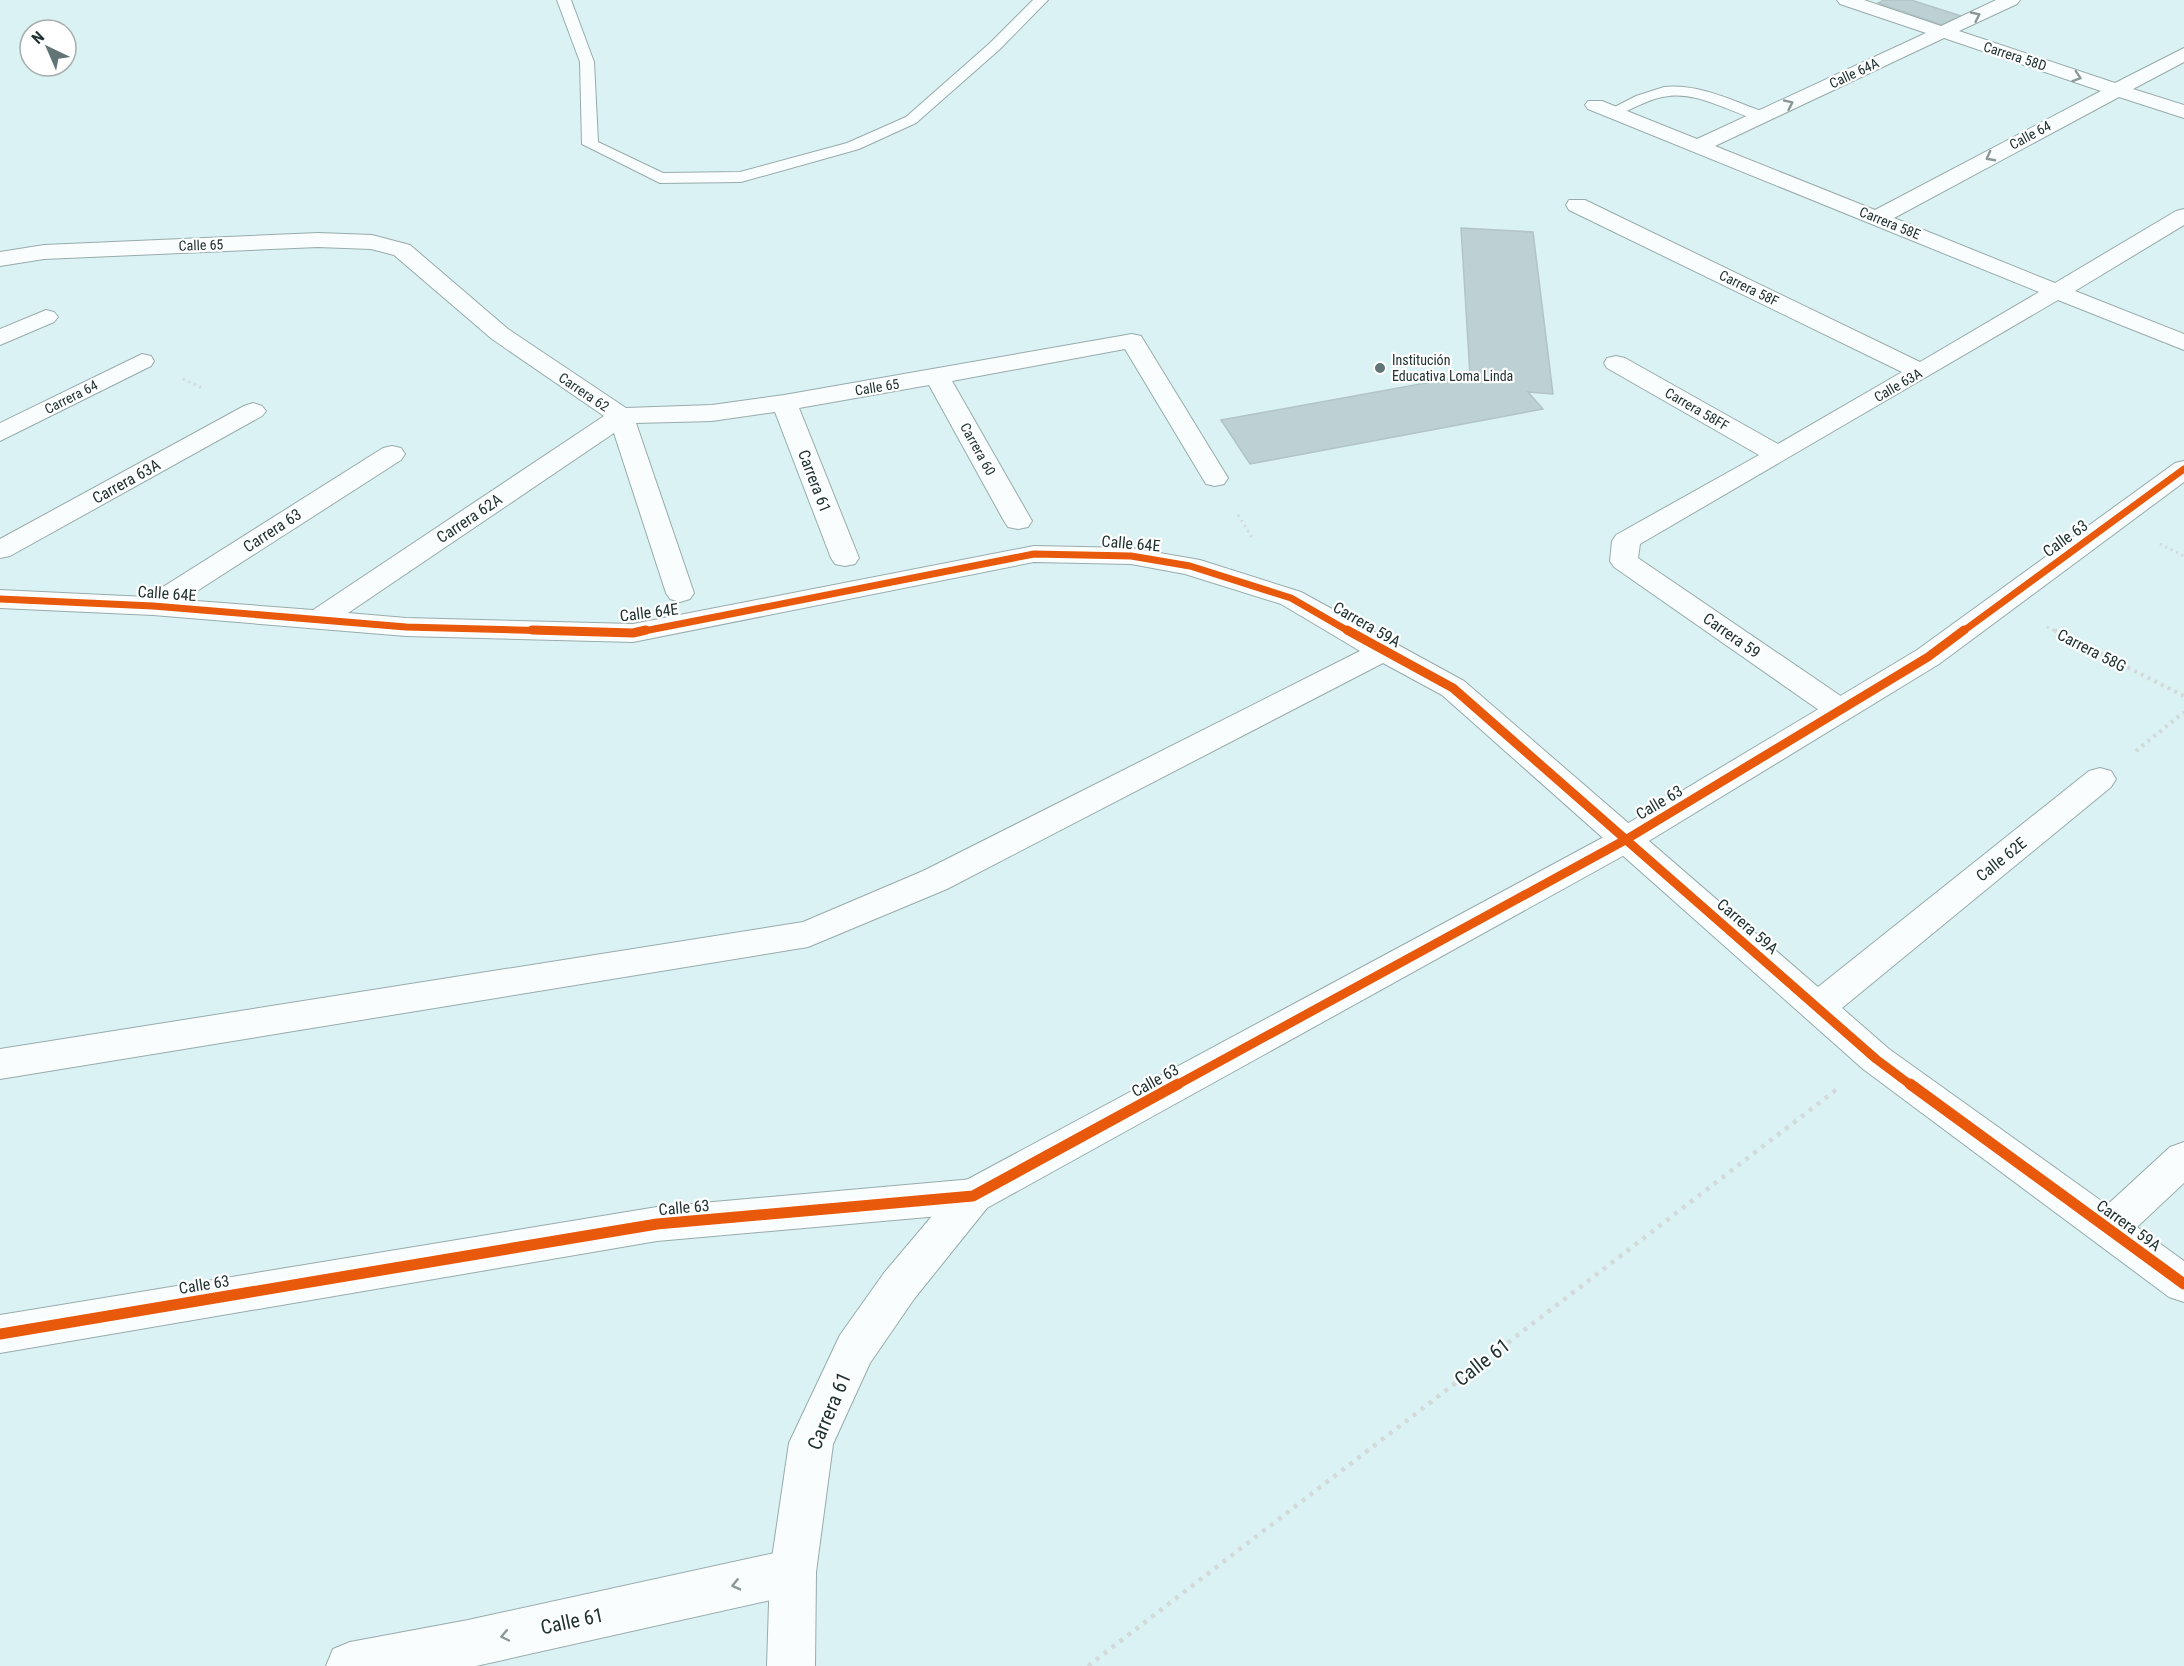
<svg xmlns="http://www.w3.org/2000/svg" width="2184" height="1666" font-family="'Roboto Condensed',sans-serif">
  <rect width="100%" height="100%" fill="#daf2f4"/>
  <!-- building -->
  <path fill="#bdd0d4" stroke="#b2c4c7" stroke-width="1.5" d="M1884,0h27l50,16 -19,9 -64,-22z
    M1461,228l72,4 20,162 -25,-2 15,17 -293,55 -29,-44 249,-45z"/>
  <g fill="none" stroke-linecap="round" stroke-linejoin="round">
    <!-- lane casing -->
    <g stroke="#98abac" stroke-width="2">
      <path id="lane" d="M557,0h14l23,62 4,80 65,31 77,-1 107,-29 59,-26 84,-74 43,-43h15l-48,49 -84,74 -57,26 -118,33 -81,1 -78,-39 -2,-82z
        M1664,87c35,-4 71,15 103,26l3,3 -8,5c-32,-8 -66,-32 -100,-24 -15,3 -30,12 -44,18l-5,2 -8,-5 31,-16z"/>
    </g>
    <!-- street casing -->
    <g stroke="#98abac" stroke-width="2">
      <path id="street" d="M1837,0h27l77,26 55,-26h24l-3,4 -58,27 156,52 69,-35v14l-51,27 51,16v13l-65,-21 -225,121 161,65 121,-72 8,-2v16l-109,66 109,43v16l-126,-50 -418,244 -2,14 213,145 4,7 -4,7 -11,3 -11,-3 -215,-150 -4,-6 2,-20 4,-6 143,-80 -152,-87 -3,-5 3,-5 9,-2 9,2 153,86 124,-72 -333,-162 -3,-5 3,-5h16l335,162 119,-70 -451,-183 -3,-4 3,-4h14l95,38 229,-106 -86,-29zM1944,38l157,53 -226,119 -160,-64z
        M318,233l54,2 38,10 98,84 118,79 86,-3 72,-10 348,-61 9,2 87,142 -4,6 -9,2 -9,-2 -81,-135 -173,32 80,140 -4,6 -10,2 -10,-2 -4,-6 -75,-136 -130,23 60,150 -4,6 -10,2 -10,-2 -4,-6 -56,-146 -63,9 -76,2 58,170 -4,6 -10,3 -10,-3 -4,-6 -52,-160 -266,180 58,5 227,6 401,-78 97,2 69,12 101,32 163,89 354,306 271,-216 11,-3 11,3 5,8 -5,8 -269,221 47,41 218,156 63,-58 14,-5v41l-47,44 47,34v41l-15,-5 -306,-228 -421,-374 -59,-32 -436,226 -139,58 -808,132v-30l803,-127 120,-51 437,-220 -79,-47 -96,-30 -54,-10 -97,-2 -401,80 -227,-6 -253,-21 -153,-7v-18l147,7 236,-149 9,-2 9,2 4,6 -4,6 -218,140 130,10 291,-194 -112,-77 -98,-84 -23,-6 -53,-2 -274,12 -44,7v-14l44,-7z
        M46,310l8,2 4,5 -4,5 -54,23v-16z
        M142,354l9,2 3,5 -3,5 -151,75v-18z
        M253,403l9,3 4,5 -4,5 -252,140 -10,2v-19l244,-133z
        M973,1179l14,5 6,12 -6,12 -14,5 -316,28 -657,112v-38l657,-108z
        M793,1549l16,7 7,16 -7,16 -16,7 -317,71h-150l7,-17 17,-7 118,-22z"/>
    </g>
    <!-- secondary casing -->
    <g stroke="#98abac" stroke-width="2">
      <path id="secondary" d="M2184,461v21l-245,182 -300,183 -652,361 -73,91 -44,64 -37,81 -17,128 -1,94h-48l3,-94 19,-129 51,-108 44,-62 75,-89 656,-353 302,-181 258,-187z"/>
    </g>
    <!-- path-far2 -->
    <path stroke="#d2dada" stroke-width="3" stroke-dasharray="2 4" stroke-linecap="butt" d="M183,379l21,10
      M1238,515l15,24
      M2160,544l24,12
      M2047,627l10,5"/>
    <!-- path-far1 -->
    <path stroke="#d2dada" stroke-width="4" stroke-dasharray="3 4.5" stroke-linecap="butt" d="M2054,630l130,66
      M2136,751l48,-39"/>
    <!-- path -->
    <path stroke="#d2dada" stroke-width="4.5" stroke-dasharray="4 6" stroke-linecap="butt" d="M1088,1666l748,-576"/>
    <!-- lane -->
    <use href="#lane" fill="#f9fdfd" fill-rule="evenodd"/>
    <!-- street -->
    <use href="#street" fill="#f9fdfd" fill-rule="evenodd"/>
    <!-- secondary -->
    <use href="#secondary" fill="#f9fdfd" fill-rule="evenodd"/>
    <!-- cycleway-far2 casing -->
    <g stroke="#fff" stroke-width="10">
      <path id="cycleway-far2" d="M0,599l153,7 253,21 183,5
        M639,632l395,-78 97,2 59,10 101,32 59,34
        M1962,632l222,-163"/>
    </g>
    <!-- cycleway-far1 casing -->
    <g stroke="#fff" stroke-width="13">
      <path id="cycleway-far1" d="M532,630l101,3 13,-3
        M1347,630l106,58 423,371 36,27
        M1175,1086l452,-247 301,-182 36,-27"/>
    </g>
    <!-- cycleway casing -->
    <g stroke="#fff" stroke-width="15">
      <path id="cycleway" d="M1910,1084l274,200
        M0,1334l657,-110 316,-28 205,-112"/>
    </g>
    <!-- cycleway-far2 -->
    <use href="#cycleway-far2" stroke="#e8590c" stroke-width="7"/>
    <!-- cycleway-far1 -->
    <use href="#cycleway-far1" stroke="#e8590c" stroke-width="9"/>
    <!-- cycleway -->
    <use href="#cycleway" stroke="#e8590c" stroke-width="11"/>
  </g>
  <!-- one-way arrows -->
  <defs><path id="oneway-chevron" d="M-2-3.5L2.5 0L-2 3.5" fill="none" stroke-width="1.6" stroke-linecap="round" stroke-linejoin="round" transform="scale(1.5)"/></defs>
  <g stroke="#8c9898">
    <use href="#oneway-chevron" transform="translate(1976 16) rotate(-25)"/>
    <use href="#oneway-chevron" transform="translate(2077 77) rotate(18)"/>
    <use href="#oneway-chevron" transform="translate(1789 104) rotate(-25)"/>
    <use href="#oneway-chevron" transform="translate(1990 157) rotate(152)"/>
    <use href="#oneway-chevron" transform="translate(736 1585) rotate(167)"/>
    <use href="#oneway-chevron" transform="translate(505 1636) rotate(168)"/>
  </g>
  <!-- markers -->
  <circle fill="#617576" stroke="#fff" stroke-width="2" cx="1380" cy="368" r="6"/>
  <g text-anchor="middle" stroke-width="4.5" stroke-linejoin="round" paint-order="stroke">
    <!-- far-street labels -->
    <g font-size="14" fill="#203232" stroke="#fff">
      <text transform="translate(2015 56) rotate(18)" y="5">Carrera 58D</text>
      <text transform="translate(1854 73) rotate(-25)" y="5">Calle 64A</text>
      <text transform="translate(2030 135) rotate(-28)" y="5">Calle 64</text>
      <text transform="translate(1890 223) rotate(22)" y="5">Carrera 58E</text>
      <text transform="translate(201 245) rotate(-2)" y="5">Calle 65</text>
      <text transform="translate(1749 288) rotate(26)" y="5">Carrera 58F</text>
      <text transform="translate(1898 385) rotate(-30)" y="5">Calle 63A</text>
      <text transform="translate(877 387) rotate(-9)" y="5">Calle 65</text>
      <text transform="translate(584 392) rotate(34)" y="5">Carrera 62</text>
      <text transform="translate(71 397) rotate(-27)" y="5">Carrera 64</text>
      <text transform="translate(1697 409) rotate(30)" y="5">Carrera 58FF</text>
      <text transform="translate(978 449) rotate(61)" y="5">Carrera 60</text>
    </g>
    <!-- far-poi labels -->
    <g font-size="14" fill="#203232" stroke="#fff" text-anchor="start">
      <text x="1392" y="365">Institución<tspan x="1392" dy="16">Educativa Loma Linda</tspan></text>
    </g>
    <!-- street labels -->
    <g font-size="16" fill="#203232" stroke="#fff">
      <text transform="translate(126 481) rotate(-29)" y="6">Carrera 63A</text>
      <text transform="translate(815 481) rotate(69)" y="6">Carrera 61</text>
      <text transform="translate(469 518) rotate(-34)" y="6">Carrera 62A</text>
      <text transform="translate(272 530) rotate(-33)" y="6">Carrera 63</text>
      <text transform="translate(2065 538) rotate(-36)" y="6">Calle 63</text>
      <text transform="translate(1131 543) rotate(5)" y="6">Calle 64E</text>
      <text transform="translate(167 593) rotate(4)" y="6">Calle 64E</text>
      <text transform="translate(649 612) rotate(-7)" y="6">Calle 64E</text>
      <text transform="translate(1367 624) rotate(30)" y="6">Carrera 59A</text>
      <text transform="translate(1732 635) rotate(35)" y="6">Carrera 59</text>
      <text transform="translate(2092 650) rotate(27)" y="6">Carrera 58G</text>
      <text transform="translate(1659 802) rotate(-31)" y="6">Calle 63</text>
      <text transform="translate(2001 859) rotate(-39)" y="6">Calle 62E</text>
      <text transform="translate(1748 926) rotate(41)" y="6">Carrera 59A</text>
      <text transform="translate(1155 1080) rotate(-29)" y="6">Calle 63</text>
      <text transform="translate(684 1207) rotate(-5)" y="6">Calle 63</text>
      <text transform="translate(2129 1225) rotate(36)" y="6">Carrera 59A</text>
      <text transform="translate(204 1284) rotate(-9)" y="6">Calle 63</text>
    </g>
    <!-- near-street labels -->
    <g font-size="20" fill="#203232" stroke="#fff">
      <text transform="translate(1482 1362) rotate(-38)" y="7">Calle 61</text>
      <text transform="translate(829 1411) rotate(-67)" y="7">Carrera 61</text>
      <text transform="translate(572 1621) rotate(-12)" y="7">Calle 61</text>
    </g>
  </g>
  <!-- north arrow -->
  <g transform="translate(48 48) rotate(316)"><circle r="28" fill="#ffffff" stroke="#a6adad" stroke-width="1.5"/>
  <path d="M0-4.5L10 22L0 15L-10 22Z" fill="#617576"/>
  <text y="-9" font-size="16" font-weight="bold" text-anchor="middle" fill="#203232">N</text>
  </g>
</svg>
